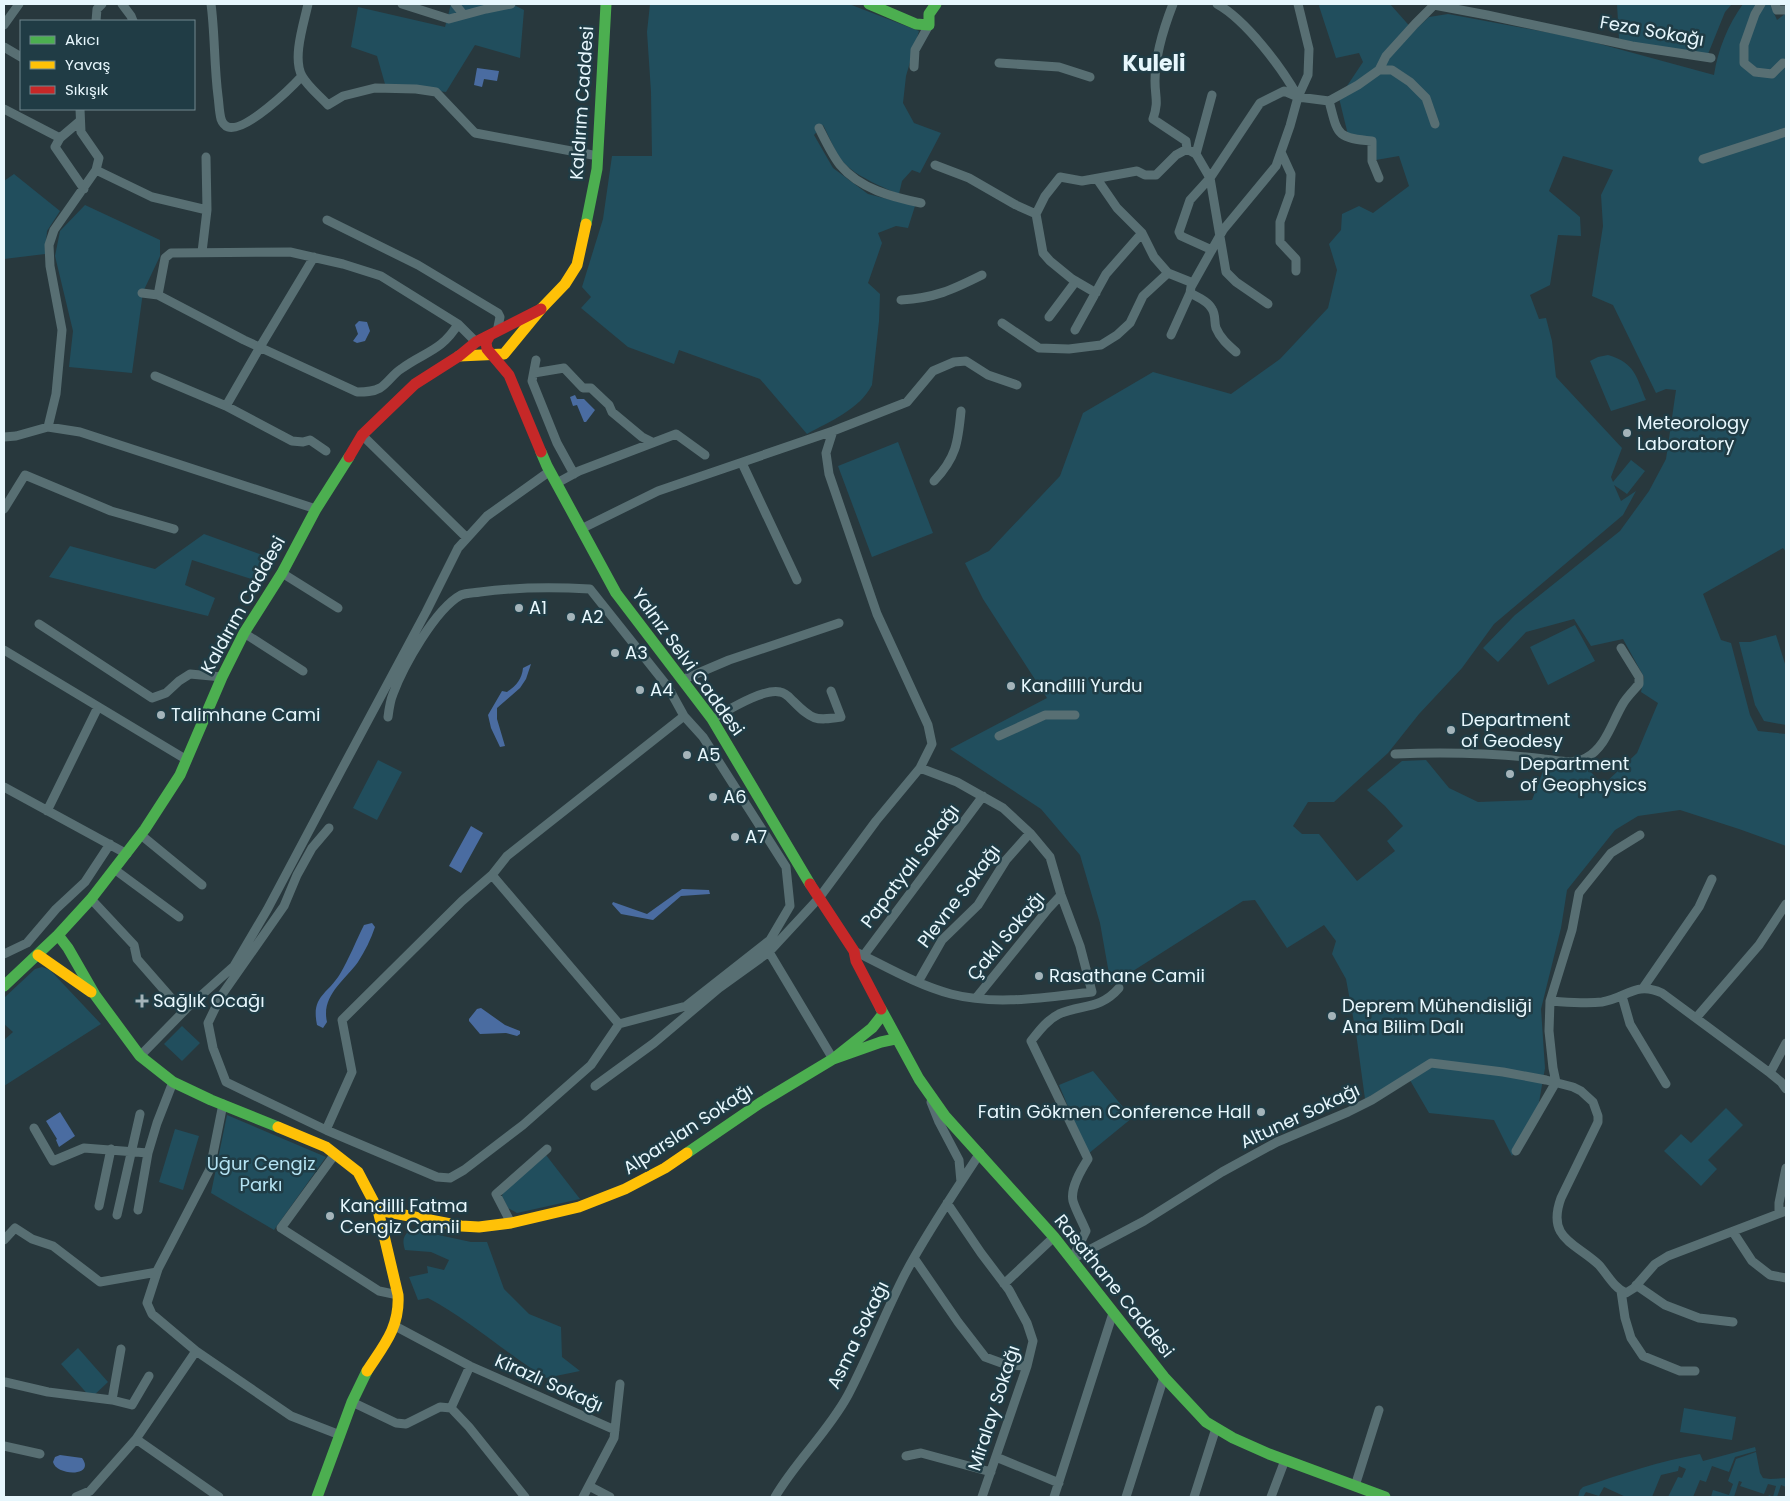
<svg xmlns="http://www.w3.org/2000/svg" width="1790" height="1501" font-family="Poppins,sans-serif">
  <rect width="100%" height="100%" fill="#28383d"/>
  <!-- green -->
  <path fill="#214e5d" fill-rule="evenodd" d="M451,4h61l12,6 -4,48 -45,-13 -29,47 -61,-8 -8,-28 -26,-9 7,-40 87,20z
    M650,4h199l70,27 -13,45 -3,27 11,20 27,10 -21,40 -8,-3 -10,11 -3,13c-15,-6 -40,-17 -52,-28 -11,-10 -17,-28 -24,-41l-9,10 19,33 35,26 47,12 -7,22 -12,-2 -18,7 4,10 -14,40 12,11 -1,27 -7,64c-13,25 -42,36 -65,49l-47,-55 -81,-29 -5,14 -46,-17 -47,-39 10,-11 -9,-10 21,-68 9,-63h40l-1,-64 -4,-60z
    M1320,4h70l24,27 15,-14 19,-3 130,24 136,37c4,-26 14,-50 29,-71h27l7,16 9,-7v539l-3,-4 -80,46 18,46 10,3 19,72 8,16 28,3v112l-47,-17 -59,-19 -42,6 -23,14 -48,60 -6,38 -20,81 4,59 -7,40 -26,48 -18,-36 -65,-7 -22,-38 -42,24 -9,-66 -10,-54 -14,-25 4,-13 -12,-16 -37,23 -32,-48 -12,1 -132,84 -11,-62 -20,-68 -39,-46 -91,-60 97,-51 -64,-99 -18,-36 24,-12 71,-75 23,-63 70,-41 78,22 49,-35 48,-51 9,-38 -8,-26 12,-14 1,-16 17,-8 14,7 36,-27 -10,-30 -23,4 -1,-17 -26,-4 -10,-41 24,-36 -4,-9 -23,5 -17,-52zM1563,156l50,14 -12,25 2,31 -11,70 21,9 43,88 10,-4 10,1 -10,69 -17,32 -29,40 -105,84 -32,33 15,14 28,-30 48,-13 17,27 32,-7 21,38 -3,15 17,11 -21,50 -34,32 -14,-15 -44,-4 -13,34 -54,2 -29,-14 -23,-28 -24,1 -35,29 18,16 18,20 -16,15 8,10 -38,30 -38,-47h-17l-9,-8 15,-24h26l54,-49 31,-39 43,-46 32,-44 129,-109 13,-24 -15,10 -7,-16 13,9 18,-23 -14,-11 -18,22 -2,-5 11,-29 -66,-71 -4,-36 -6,-23 -7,1 -9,-24 20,-10 8,-50 23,1 -1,-19 -31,-26z
    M1617,4h115l-7,8 -19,47 -87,-20z
    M14,174l46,37 -13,20 -2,23 -41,5v-78z
    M85,205l75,35v16l-17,36 -11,81 -63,-6 4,-36 -18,-75 5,-25z
    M1608,355c27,8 28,21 38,45l-35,11 -21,-50 8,-4z
    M898,442l35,91 -61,24 -34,-91z
    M204,534l72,26 -15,22 -69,-22 -7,25 30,13 -7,18 -159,-39 21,-31 85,23z
    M1575,625l20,36 -47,24 -18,-38z
    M1776,635l10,32v58l-22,-4 -9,-16 -16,-63h11z
    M378,760l24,12 -25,48 -24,-12z
    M42,967l8,3 51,54 -97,62v-46l9,-8 -9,-8v-26l31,-29z
    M182,1026l18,17 -18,18 -18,-17z
    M1093,1071l39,47 -44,36 -29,-69z
    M1726,1108l17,17 -35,35 9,9 -16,17 -37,-35 17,-17 10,9z
    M227,1115l99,42 -52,73 -63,-37z
    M175,1129l24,7 -16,54 -24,-8z
    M546,1155l34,44 -63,14 -9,-5 -6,-12 2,-6z
    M411,1229l60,13h16l17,47 25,25 32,13 1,30 18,14 -34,7c-41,-25 -76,-58 -118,-80l-10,2 -9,-23 19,-4 -1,-7 17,4 5,-10 -18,-8 -26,-2c-3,-10 -2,-14 6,-21z
    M78,1348l30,34 -17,16 -30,-34z
    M1684,1408l52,9 -4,23 -52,-8z
    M1755,1447l1,4 -21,6 -6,15 -17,-6 -6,16 -6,-2 -7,17h-25l10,-20 4,1 4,-9 -7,-3 -1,5 -17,4 -9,22h-26l-22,-10 -5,9 -13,-4 -3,5h-5l2,-7 3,-3c39,-13 77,-26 117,-33l3,7z
    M1756,1452l4,21 3,5 7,1 16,-1v9l-5,-2 -4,12h-9l1,-2 4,2 3,-11 -8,-2 -4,10 -24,-8 2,-4 -3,-1 -5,16h-23l2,-7 16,5 4,-11 -5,-3 8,-22z"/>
  <!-- water -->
  <path fill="#4a6ca1" d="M477,68l22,3 -2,10 -13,-2 -2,8 -8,-2z
    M359,321l8,1 3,9 -5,10 -8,2 -4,-2 5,-7 -3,-9z
    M575,395l2,4h7l11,11 -9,12h-2l-7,-17 -4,1 -3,-9z
    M531,664l-5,15 -6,9 -23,20v11l8,27 -5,1 -9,-19 -3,-13 14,-24 5,1c9,-6 15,-13 16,-24z
    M471,826l12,7 -22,40 -12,-7z
    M682,889l27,1 1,4 -29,2 -28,24 -32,-6 -9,-10 1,-2 34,12z
    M372,923l3,4c-4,12 -10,24 -17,35 -14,19 -37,34 -31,60l-4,6 -6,-3c-6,-29 10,-30 23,-51 9,-15 16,-33 24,-49z
    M481,1008l24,17 15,6v3l-3,2 -11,-3 -26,1 -11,-13v-2l8,-10z
    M60,1112l15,24 -16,11 -3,-7 1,-1 -11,-18z
    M60,1455l22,3c14,19 -26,18 -29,4l2,-5z"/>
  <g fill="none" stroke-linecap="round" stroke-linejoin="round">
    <!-- street -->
    <path stroke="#586f73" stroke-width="9" d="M122,4l9,12 2,5
      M211,4c4,30 3,61 7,92 1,7 1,15 3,23 1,3 4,7 7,8 17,6 63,-39 74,-51
      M308,4c-4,19 -16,54 -6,72 6,11 18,20 26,29l15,-9 32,-8 41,1 20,3 39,41 123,23
      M402,4l47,15 37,-10 25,-5
      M455,4l8,10
      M1173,4c-9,23 -18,51 -18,77 0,17 4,20 -2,38l33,22 1,8
      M1217,4c29,16 65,64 81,93
      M1761,4l-6,10 -11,31v18l11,9 17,2 11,-11
      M1775,4l2,6h9
      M96,21l1,-12 5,-5
      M4,25l15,-21
      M4,47l17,10
      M999,63l60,4 31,10
      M914,67l1,-17 14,-25
      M1379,70h13l18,12 16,16 9,26
      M1329,101l29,-16 21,-15 7,-14 29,-32 19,-19 53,10 145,31 79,12
      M4,109l56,29 -5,9 29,42
      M819,128c6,12 13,27 21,37 20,24 52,32 81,38
      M60,138l20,-17
      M1281,152l10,22 -1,20 -10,28v20l16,17v12
      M1196,154l16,-59
      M1703,159l83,-27
      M935,165l34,13 47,27 20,9
      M96,170l56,27 55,13 -1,-53
      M1097,179l20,29 25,25 12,24 14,16 25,10
      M327,220l91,45 80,48 2,4 -3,15
      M1212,250l-31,-14 -2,-4 11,-32 20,-22 50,-75 24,-12 14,6 31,4c9,33 6,37 43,40v20l7,17
      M202,252l5,-42
      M142,293l16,2 7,-37 6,-5 119,-1 53,12 38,12 77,48 18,18
      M1096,293l-24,-14 -22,-18 -7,-8 -7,-39 9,-18 15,-19 22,4 55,-10 8,4h11l20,-20 11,-6 9,5 14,24 16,94 10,10 32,22
      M158,295l86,45 113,52c8,0 16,0 23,-4 8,-5 13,-14 21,-19 23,-17 41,-18 57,-45
      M901,300c34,-2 51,-10 81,-25
      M1049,317l27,-36
      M1002,323l37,25 30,1 32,-4 16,-10 13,-12 13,-27 25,-23
      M1075,330l31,-56 36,-41
      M1171,335l19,-42
      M1236,352c-8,-7 -16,-14 -20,-24 -2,-6 0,-13 -4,-19 -4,-8 -15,-12 -22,-16l1,-6 32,-57 53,-64 14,-40 8,-29 10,-22 1,-26 -11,-45
      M536,360l-4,21 25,62 17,31
      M534,373l30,-5 19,20h8l18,17 3,7 30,25 10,5
      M155,376l71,30 34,-59 54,-90
      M226,406l66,35 11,1 7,-2 16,11
      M48,427l8,-33 6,-64 -12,-64 -1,-21 5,-15 42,-60 3,-12 -18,-26 -1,-23
      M362,435l105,103
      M4,437l12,-1 32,-9 32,5 236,77
      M742,463l55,117
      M934,481c22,-23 24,-38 27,-70
      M557,483l22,-12 97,-37 29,21
      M4,509l21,-34 86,36 63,18
      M581,529l77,-38 175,-60 74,-29 26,-31 21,-9 12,-1 22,14 29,10
      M282,573l56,35
      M39,624l113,74 14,-5 13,-12 11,-7 32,3
      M244,633l59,38
      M4,650l183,110
      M682,680l47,-20 110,-37
      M388,717c1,-8 2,-16 5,-23 10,-27 42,-85 68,-99 5,-2 13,-2 19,-3 37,-5 73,-5 110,-3l78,98 16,29
      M712,719c15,-8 51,-31 68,-27 6,1 9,5 13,9 19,19 22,20 48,16l-10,-26
      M999,736l46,-21h30
      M1395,754c50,-2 100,-1 149,5 13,1 30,6 42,-1 21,-12 26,-37 38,-56 4,-6 10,-12 15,-18v-7l-18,-29
      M4,787l123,67
      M47,811l51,-104
      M141,835l61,50
      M114,869l65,48
      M492,875l-30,26 -120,119 10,52 -26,58 111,47 13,1 14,-8 59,-45 68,-60 28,-41 67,-18 84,-66 20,-34 -4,-39 -83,-130 -19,-21 -177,140 -15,19 127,149
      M91,899l43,46 3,14 35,40 14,10 48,-43 33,-56 76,-143 83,-155 32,-64 29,-32 63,-45
      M854,951c31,15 63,34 97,43 46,12 95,3 141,-2l-12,-46 -19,-51 -11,-38 -20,-24 -27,-25 -46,-26 -37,-14
      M769,952l64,107
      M4,954l23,-11 29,-34 29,-27 25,-38
      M864,955l119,-159
      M918,982l24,-42 36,-35 28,-45 24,-27
      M1643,988l56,-81 13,-28
      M1622,996l8,28 36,60
      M976,998l72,-89 13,-14
      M1550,1001c17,1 35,3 52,1 25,-4 33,-21 60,-9l108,80 11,9 5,7
      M1696,1018l63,-73 27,-41
      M140,1056l46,-47
      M1770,1073l16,-30
      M1556,1082l-3,-14 -4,-37 1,-30 22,-71 7,-37 32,-40 29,-18
      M595,1086l59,-43 65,-55 50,-36 50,-54 57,-77 44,-53 12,-24 -4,-19 -51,-111 -48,-140 -3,-21 7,-22
      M931,1102l8,20 20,38 2,22
      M223,1104l-13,65 -52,100 -11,34 5,11 44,37 95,65 49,19
      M34,1128l19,33 31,-13 64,5
      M326,1130l-100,-48 -13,-34 -5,-25 13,-27 63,-90 13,-31 15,-27 17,-20
      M1516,1151l40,-69
      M335,1154l-54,74 98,63 19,4
      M947,1203l34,50 28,37 18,33 6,18 -6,25 -45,131
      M99,1206l12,-57
      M138,1210l10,-57 9,-30 16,-41
      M1779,1213v-10l7,-35
      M117,1215l23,-101
      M511,1223l-15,-29 51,-45
      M1733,1232l19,29 18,14 16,3
      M4,1240l11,-12 17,11 21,7 47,36 57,-10
      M914,1258l44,64 27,35 22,8 20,1
      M1072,1259l72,-38 78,-49 55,-30 71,-30 24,-12 59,-37 72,9 43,8 27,7 8,4 12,11 5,14v6l-37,76c-15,41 15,45 38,67 8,9 15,23 27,28l8,-5 21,-24 13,-8 118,-45
      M1072,1259l14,-28c-4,-10 -10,-20 -13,-30 -3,-13 8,-31 15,-42l-57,-118c8,-10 16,-21 28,-27 23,-10 41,-4 60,-26
      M1004,1284l50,-47
      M1636,1285l29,20 34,13 34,4
      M1621,1291l4,27 6,20 12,18 37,15h15
      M395,1326l75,40 145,64
      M5,1382l43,10 64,8 9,-51
      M112,1400l20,5 17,-29
      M352,1402l44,21 10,1 34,-17 11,1 18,19 56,70
      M451,1408l19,-42
      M136,1439l83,58
      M4,1446l36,8
      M906,1456l15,-3 70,19
      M996,1457l63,26
      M589,1486l21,11
      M1355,1486l24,-76
      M76,1497l14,-6 46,-52 60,-88
      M583,1497l31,-59 6,-54
      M775,1497c21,-36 53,-65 73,-102 21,-40 37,-82 57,-121 22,-42 49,-81 75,-121
      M1054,1497l59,-184
      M1126,1497l38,-120
      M1194,1497l22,-69
      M1271,1497l14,-37"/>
    <!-- fast -->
    <path stroke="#4caf50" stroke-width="11" d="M869,4l47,20 13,1v-11l7,-10
      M586,224l11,-55 9,-165
      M541,452l6,14 69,127 96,126 98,165
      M58,935l10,13 27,47 45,61 33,26 38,18 67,27
      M4,986l54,-51 33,-36 54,-70 35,-54 42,-98 22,-44 38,-60 34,-64 33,-52
      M881,1009l38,70 26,37 109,121 110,140 42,45 27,16 36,16 116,43
      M883,1014l-11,14 -39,31 48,-17 14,-3
      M687,1153l73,-50 73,-44
      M317,1497l35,-95 15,-31"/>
    <!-- slow -->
    <path stroke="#ffc107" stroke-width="11" d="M459,356l45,-2 37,-45 24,-25 12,-19 9,-41
      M38,955l53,37
      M278,1127l48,20 32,25 20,38 20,85c2,32 -14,50 -31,76
      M378,1210l83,16 18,1 32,-4 68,-16 46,-18 40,-21 22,-15"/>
    <!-- jam -->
    <path stroke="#c62828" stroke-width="11" d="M490,335l-4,7 1,7 22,26 32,77
      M349,457l13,-22 53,-51 44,-28 17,-14 65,-33
      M810,884l44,67 2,10 25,48"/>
  </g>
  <!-- markers -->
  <g fill="#a4b4ba" stroke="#203c45" stroke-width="2">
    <circle cx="1627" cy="433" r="5"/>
    <circle cx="519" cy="608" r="5"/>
    <circle cx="571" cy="617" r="5"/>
    <circle cx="615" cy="653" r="5"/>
    <circle cx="1011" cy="686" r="5"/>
    <circle cx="640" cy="690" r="5"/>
    <circle cx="161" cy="715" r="5"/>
    <circle cx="1451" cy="730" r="5"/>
    <circle cx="687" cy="755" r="5"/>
    <circle cx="1510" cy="774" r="5"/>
    <circle cx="713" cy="797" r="5"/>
    <circle cx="735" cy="837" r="5"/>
    <circle cx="1039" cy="976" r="5"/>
    <path d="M139.5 993.5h5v5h5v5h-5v5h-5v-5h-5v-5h5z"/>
    <circle cx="1332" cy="1016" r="5"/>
    <circle cx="1261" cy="1112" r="5"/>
    <circle cx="330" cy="1216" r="5"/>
  </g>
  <g text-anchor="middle" stroke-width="5" stroke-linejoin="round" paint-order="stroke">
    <!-- street labels -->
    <g font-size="18" fill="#e7f7fd" stroke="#203c45">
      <text transform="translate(1652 31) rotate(10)" y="6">Feza Sokağı</text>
      <text transform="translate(582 103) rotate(-86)" y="6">Kaldırım Caddesi</text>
      <text transform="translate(243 605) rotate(-61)" y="6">Kaldırım Caddesi</text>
      <text transform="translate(688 662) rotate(54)" y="6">Yalnız Selvi Caddesi</text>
      <text transform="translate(910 866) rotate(-53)" y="6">Papatyalı Sokağı</text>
      <text transform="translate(959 896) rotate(-53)" y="6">Plevne Sokağı</text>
      <text transform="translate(1006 936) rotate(-50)" y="6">Çakıl Sokağı</text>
      <text transform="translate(1300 1116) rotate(-25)" y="6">Altuner Sokağı</text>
      <text transform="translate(688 1129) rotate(-33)" y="6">Alparslan Sokağı</text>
      <text transform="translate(1114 1286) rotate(51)" y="6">Rasathane Caddesi</text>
      <text transform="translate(858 1335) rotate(-64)" y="6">Asma Sokağı</text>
      <text transform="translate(549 1383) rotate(24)" y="6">Kirazlı Sokağı</text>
      <text transform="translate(994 1408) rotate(-72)" y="6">Miralay Sokağı</text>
    </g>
    <!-- poi labels -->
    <g font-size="18" fill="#e7f7fd" stroke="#203c45" text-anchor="start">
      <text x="1637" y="429">Meteorology<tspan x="1637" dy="21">Laboratory</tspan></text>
      <text x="529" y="614">A1</text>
      <text x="581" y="623">A2</text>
      <text x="625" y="659">A3</text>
      <text x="1021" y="692">Kandilli Yurdu</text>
      <text x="650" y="696">A4</text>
      <text x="171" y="721">Talimhane Cami</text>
      <text x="1461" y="726">Department<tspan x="1461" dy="21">of Geodesy</tspan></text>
      <text x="697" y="761">A5</text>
      <text x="1520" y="770">Department<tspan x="1520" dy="21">of Geophysics</tspan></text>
      <text x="723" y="803">A6</text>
      <text x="745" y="843">A7</text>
      <text x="1049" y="982">Rasathane Camii</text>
      <text x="153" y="1007">Sağlık Ocağı</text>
      <text x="1342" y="1012">Deprem Mühendisliği<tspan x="1342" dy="21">Ana Bilim Dalı</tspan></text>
      <text x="1251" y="1118" text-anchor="end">Fatin Gökmen Conference Hall</text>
      <text x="340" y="1212">Kandilli Fatma<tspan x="340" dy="21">Cengiz Camii</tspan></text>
    </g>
    <!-- park labels -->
    <g font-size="18" fill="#b5e3f3" stroke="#203c45">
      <text x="261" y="1170">Uğur Cengiz<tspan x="261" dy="21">Parkı</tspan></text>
    </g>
    <!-- district labels -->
    <g font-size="22" font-weight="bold" fill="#e7f7fd" stroke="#203c45">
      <text x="1154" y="71">Kuleli</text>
    </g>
  </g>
  <!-- border -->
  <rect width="1790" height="1501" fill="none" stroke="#e7f7fd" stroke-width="10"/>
  <!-- legend -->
  <rect x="20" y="20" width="175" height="90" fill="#203c45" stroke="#70878f"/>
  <rect x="30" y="36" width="25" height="8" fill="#4caf50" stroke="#70878f"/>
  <text x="65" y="45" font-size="15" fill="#e7f7fd">Akıcı</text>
  <rect x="30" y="61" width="25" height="8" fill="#ffc107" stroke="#70878f"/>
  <text x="65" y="70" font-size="15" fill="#e7f7fd">Yavaş</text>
  <rect x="30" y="86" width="25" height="8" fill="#c62828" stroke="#70878f"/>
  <text x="65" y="95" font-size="15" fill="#e7f7fd">Sıkışık</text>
</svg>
